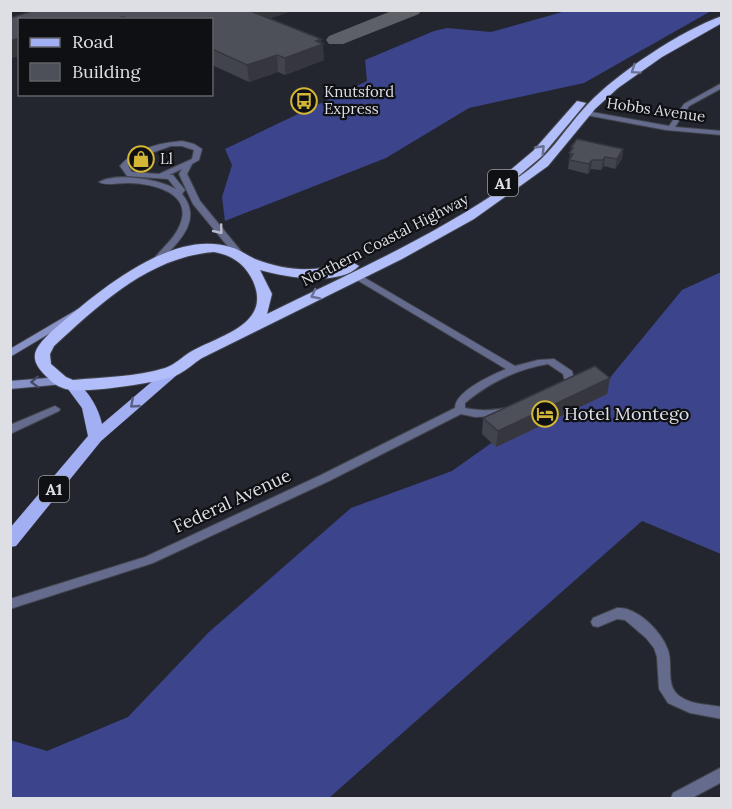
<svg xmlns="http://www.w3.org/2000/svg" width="732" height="809" font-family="Lora,serif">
  <rect width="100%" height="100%" fill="#24262f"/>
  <!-- forest -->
  <path fill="#3c448b" d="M566,11h145l-127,72 -115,25 -83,50 -161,63 -3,-24 10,-32 -7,-16 142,-68 -2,-21 69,-29 13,-3 44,4z
    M721,272v282l-79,-33 -313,277h-318l-1,-58 37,11 81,-34 81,-85 142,-124 101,-37 62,-44 94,-47 74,-90z"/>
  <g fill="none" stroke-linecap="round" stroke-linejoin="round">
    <!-- taxiway -->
    <path fill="#5e6068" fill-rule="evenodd" d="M394,10h27l-2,4 -76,30h-14l-3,-4 3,-4z"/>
    <!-- minor casing -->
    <g stroke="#42444c" stroke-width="2">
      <path id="minor" d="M722,83v5l-33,18 -14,21 47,4v4l-56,-5 -80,-15 -4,-2 4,-2 83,15 15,-22z
        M182,141l12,3 8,5 -3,11 -7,4 -5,10 13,27 45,55v4h-6l-46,-56 -14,-30 3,-5 -13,6h4l12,15 -3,4c22,27 -5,49 -23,69l-3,1 -4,-3c8,-11 20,-20 26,-32 19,-36 -25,-46 -52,-46 -9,0 -20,3 -27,-1 17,-10 60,-3 77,7l-8,-10 -41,-3 -7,-10c15,-18 40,-23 62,-25zM171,146h11l12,4 -2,9 -33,15 -27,-2 -4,-6 12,-9z
        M355,272l160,94 23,-6 16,-1 18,12 4,15 -1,2 -41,19 -31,9 -28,1 -14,-3 -132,67 -176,82 -143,46v-10l135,-42 176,-82 134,-67c0,-17 37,-33 51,-39l-154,-92 -1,-2zM548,364l15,10 3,11c-33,15 -64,31 -101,23v-5c24,-20 52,-34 83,-39z
        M55,406l5,3 -1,2 -49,23v-9z
        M617,608c20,-2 45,24 51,42 5,14 -2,33 9,44 12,11 30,10 45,13v12l-32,-6 -22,-10 -9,-14 -2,-32 -3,-9 -8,-10 -21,-18 -8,-1 -19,8 -5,-1 -2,-4 2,-4z
        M722,767v15l-30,16h-21l2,-5z"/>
    </g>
    <!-- secondary casing -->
    <g stroke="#42444c" stroke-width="2">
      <path id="secondary" d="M78,309l4,1 1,2 -1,2 -72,43v-8z
        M60,377l4,1 2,3 -2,3 -54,5v-8z"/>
    </g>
    <!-- primary casing -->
    <g stroke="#42444c" stroke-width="1">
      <path id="primary" d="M173,366l5,2 2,3 -2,3 -77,67 -85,105 -6,1v-19l78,-92 -6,-28 -17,-23 2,-3h10c13,12 21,25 25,42l66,-56z"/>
    </g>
    <!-- trunk casing -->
    <g stroke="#42444c" stroke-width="2">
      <path id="trunk" d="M722,16v7l-60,34 -44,31 -23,21 -47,57 -74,53 -72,40 -200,99c-8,5 -15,12 -23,16 -18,9 -87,18 -107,16 -10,-1 -18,-5 -24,-12 -21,-19 -15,-29 4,-47 42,-36 118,-103 178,-84 9,2 16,8 25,12 36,14 61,12 97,3l7,4c-20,21 -74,11 -99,4l12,24 -5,20c89,-44 180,-83 260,-143 25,-18 40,-45 61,-67 29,-31 94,-74 134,-88zM214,252c18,3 31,12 39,29 19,43 -32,54 -61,70 -9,5 -17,14 -27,17 -29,9 -62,9 -92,12l-7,-3 -15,-13 -1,-10 4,-8c46,-42 95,-89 160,-94z
        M577,101l9,2 -45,54 -32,27h-8v-6l32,-27z"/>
    </g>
    <!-- minor -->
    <use href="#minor" fill="#646b8c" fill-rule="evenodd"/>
    <!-- secondary -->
    <use href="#secondary" fill="#8791c6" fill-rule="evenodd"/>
    <!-- primary -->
    <use href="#primary" fill="#a2aff3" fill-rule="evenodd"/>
    <!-- trunk -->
    <use href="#trunk" fill="#b2bef9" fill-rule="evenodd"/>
  </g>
  <!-- wall -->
  <path fill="#42444d" d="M35,10l235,9 51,20 3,21 -39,15 -7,-3 -29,10 -37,-17v-45h-192v36l-10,2v-40z
    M571,147l52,2 -1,10 -7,10 -11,-3 -3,4 -10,-1 -3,5 -20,-5z
    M610,378l-3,16 -111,53 -14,-13 1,-16z"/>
  <!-- shaded-wall -->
  <path fill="#36373e" d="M248,10h47l-46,16z
    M20,38v18l-10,2v-17z
    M321,39v6l2,-1 1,16 -39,15v-17l31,-17z
    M277,55l1,17 -29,10 -2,-17z
    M623,149l-1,10 -7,10 2,-10z
    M605,157l-1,9 -3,4 2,-10z
    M592,160l-1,9 -3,5 1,-10z
    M610,378l-3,16 -111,53 2,-16z"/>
  <!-- building -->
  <path fill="#4d4f59" stroke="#36373e" stroke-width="1.5" d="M35,10h213l73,29 -5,2 7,3 -38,14 -8,-3 -30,10 -35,-16v-29h-80l-9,-3 -13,3h-90v18l-10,3v-23z
    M577,139l46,10 -6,10 -12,-2 -2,3h-11l-3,4 -20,-4 4,-6 -4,-1 4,-5 -2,-1z
    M595,366l15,12 -112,53 -15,-13z"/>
  <!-- one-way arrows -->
  <defs><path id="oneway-chevron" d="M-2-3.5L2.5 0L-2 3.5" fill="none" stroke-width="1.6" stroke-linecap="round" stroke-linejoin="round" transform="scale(1.5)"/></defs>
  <g stroke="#697092">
    <use href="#oneway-chevron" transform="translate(635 70) rotate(145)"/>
    <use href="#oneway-chevron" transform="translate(541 149) rotate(-46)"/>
    <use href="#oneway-chevron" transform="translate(315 295) rotate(153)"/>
  </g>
  <use stroke="#b9bcca" href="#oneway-chevron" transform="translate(219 230) rotate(51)"/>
  <use stroke="#454a64" href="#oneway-chevron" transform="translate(35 382) rotate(178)"/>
  <use stroke="#586084" href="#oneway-chevron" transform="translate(134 404) rotate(139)"/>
  <!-- icons -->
  <defs>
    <g id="bus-ring" transform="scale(1.35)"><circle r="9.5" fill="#0f1014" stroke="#d3b635" stroke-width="1.5"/><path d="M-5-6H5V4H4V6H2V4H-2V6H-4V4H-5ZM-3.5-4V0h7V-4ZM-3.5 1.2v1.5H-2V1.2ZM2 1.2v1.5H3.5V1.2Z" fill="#d3b635"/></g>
    <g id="shop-ring" transform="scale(1.35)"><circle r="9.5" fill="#0f1014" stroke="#d3b635" stroke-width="1.5"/><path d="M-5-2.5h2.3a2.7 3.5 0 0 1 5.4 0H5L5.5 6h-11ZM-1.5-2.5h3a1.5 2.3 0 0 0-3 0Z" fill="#d3b635"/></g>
    <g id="hotel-ring" transform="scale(1.35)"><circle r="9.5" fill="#0f1014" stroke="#d3b635" stroke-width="1.5"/><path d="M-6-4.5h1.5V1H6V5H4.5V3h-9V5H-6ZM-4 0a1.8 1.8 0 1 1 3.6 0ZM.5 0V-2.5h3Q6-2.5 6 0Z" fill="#d3b635"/></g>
  </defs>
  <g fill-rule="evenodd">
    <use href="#bus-ring" x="304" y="101"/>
    <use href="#shop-ring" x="141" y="159"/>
    <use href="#hotel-ring" x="545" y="414"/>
  </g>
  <g text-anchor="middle" stroke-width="4.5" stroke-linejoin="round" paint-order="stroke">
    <!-- far-poi labels -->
    <g font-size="15" fill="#dedfe5" stroke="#0f1014" text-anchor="start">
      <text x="324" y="97">Knutsford<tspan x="324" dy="17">Express</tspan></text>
      <text x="160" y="164">Ll</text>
    </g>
    <!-- far-street labels -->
    <g font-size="15" fill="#dedfe5" stroke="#0f1014">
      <text transform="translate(656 110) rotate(8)" y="5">Hobbs Avenue</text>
      <text transform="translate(385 240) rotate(-27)" y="5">Northern Coastal Highway</text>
    </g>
    <!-- shield labels -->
    <g fill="#0f1014" stroke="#a0a1a6" stroke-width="1.5">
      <rect x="488" y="170" width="30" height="26" rx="4.5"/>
      <rect x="39" y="476" width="30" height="26" rx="4.5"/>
    </g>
    <g font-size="16" font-weight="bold" fill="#dedfe5">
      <text x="503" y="189">A1</text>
      <text x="54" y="495">A1</text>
    </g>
    <!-- poi labels -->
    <g font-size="18" fill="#dedfe5" stroke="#0f1014" text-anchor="start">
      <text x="564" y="420">Hotel Montego</text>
    </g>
    <!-- street labels -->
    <g font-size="18" fill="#dedfe5" stroke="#0f1014">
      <text transform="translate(232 501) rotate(-25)" y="6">Federal Avenue</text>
    </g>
  </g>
  <!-- border -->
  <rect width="732" height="809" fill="none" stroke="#dedfe5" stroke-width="24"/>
  <!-- legend -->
  <rect x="18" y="18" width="195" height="78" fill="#0f1014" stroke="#626368" stroke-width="1.5"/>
  <rect x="30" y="38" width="30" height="9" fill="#a2aff3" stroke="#626368" stroke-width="1.5"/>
  <text x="72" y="48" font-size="18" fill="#dedfe5">Road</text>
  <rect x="30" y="63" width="30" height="18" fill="#4d4f59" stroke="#626368" stroke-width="1.5"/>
  <text x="72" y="78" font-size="18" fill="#dedfe5">Building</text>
</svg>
